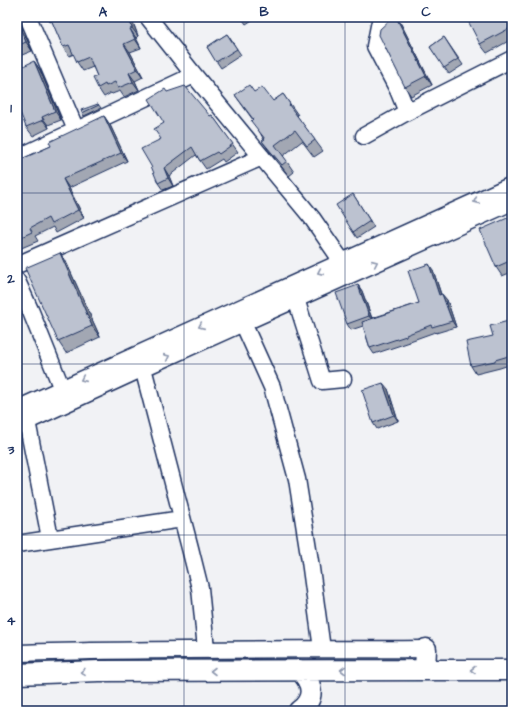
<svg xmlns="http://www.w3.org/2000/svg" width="529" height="728" font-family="'Architects Daughter',sans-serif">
  <rect width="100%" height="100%" fill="#f1f2f5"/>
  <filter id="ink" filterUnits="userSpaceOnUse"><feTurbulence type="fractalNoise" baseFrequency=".025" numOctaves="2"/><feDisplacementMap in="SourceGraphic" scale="8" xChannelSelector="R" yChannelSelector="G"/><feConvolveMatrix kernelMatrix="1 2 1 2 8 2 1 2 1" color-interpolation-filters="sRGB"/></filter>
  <g filter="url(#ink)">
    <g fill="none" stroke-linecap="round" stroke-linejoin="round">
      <!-- minor casing -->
      <g stroke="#1b2f5e" stroke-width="19">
        <path id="minor" d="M28,17l48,113
          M148,17l46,58 118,143 36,52
          M383,17l-3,4 -5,25 23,44 9,22
          M364,136l43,-24 105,-53
          M17,158l177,-83
          M17,265l245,-108
          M17,281l14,31 31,77
          M296,299l26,82 21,-2
          M243,323l29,64 25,92 13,82 12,88
          M143,368l47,180 10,40 6,61
          M17,409l495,-224
          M27,421l23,117
          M17,426l126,-58 369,-166
          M17,544l165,-25
          M17,653c136,-5 273,-3 409,-4"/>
      </g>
      <!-- major casing -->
      <g stroke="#1b2f5e" stroke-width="23">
        <path id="major" d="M299,670c14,12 17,29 0,41
          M425,670l1,-21
          M17,674l82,-3 326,-1h87"/>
      </g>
      <!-- minor -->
      <use href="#minor" stroke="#fff" stroke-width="16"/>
      <!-- major -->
      <use href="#major" stroke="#fff" stroke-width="20"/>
    </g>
    <!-- wall -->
    <path fill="#a2a7b3" stroke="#1b2f5e" d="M17,17h2v4l13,30 -15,6z
      M47,17h82l5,8 4,11 -2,2 5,10 -11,4 13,25 -8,4 4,9 -15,7 -4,-6 -8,3 -1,-1 -7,4 -6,-9 -1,-12 -4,-9 -10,4 -6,-9 -3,-8 -5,2 -6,-9 -11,-26 -2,1z
      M241,17h16l-11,7z
      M396,17l5,7 31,61 -21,11 -6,-9z
      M512,17v22l-25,14 -7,-9z
      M227,34l14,21 -20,13 -14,-21z
      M444,37l19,28 -14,9 -19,-27z
      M34,61l6,9 21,50 -13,5 1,3 -16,8 -7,-9z
      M167,92l43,24 2,-1 26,37 -14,10 -2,-3 -16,10 -10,-14 -27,21 4,10 -10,4 -5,-7 6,-60z
      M255,92l18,9 10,-7 15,21 -1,1 26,35 -9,6 -12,-16 -19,15 11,16 -5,4 -19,-24 -8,-11 2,-1 -11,-20 -18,-25z
      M98,104l3,4 -17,8 -2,-3z
      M104,116l6,9 17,36 -58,27 15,30 -28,15 -3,-6 -18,9 3,5 -19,8 -2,-2v-86l34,-15z
      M353,194l21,33 -17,11 -4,-6z
      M512,216v56l-10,4 -6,-9z
      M60,253l7,11 33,73 -34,16 -8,-12z
      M433,270l8,24 6,6 9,27 -20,6 -1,-1 -25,9v1l-36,12 -4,-6 -7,-22 -12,4 -4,-6 11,-39 4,6 10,27 47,-15z
      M512,320v44l-12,4 -24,6 -5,-8 22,-30z
      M388,389l10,32 -21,8 -4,-6z"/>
    <!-- shaded-wall -->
    <path fill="#848892" stroke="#1b2f5e" d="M17,17h2v4l13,30 -6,-9 -9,-21z
      M129,17l5,8 4,11 -6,-8z
      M396,17l5,7 31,61 -6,-9z
      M130,29l6,9 5,10 -6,-9z
      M124,44l6,8 13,25 -6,-8z
      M34,61l6,9 21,50 -6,-9z
      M129,73l6,8 4,9 -6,-8z
      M104,116l6,9 17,36 -6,-8z
      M42,117l6,8 1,3 -6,-8z
      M164,168l5,8 4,10 -5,-8z
      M63,179l6,9 15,30 -6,-8z
      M60,253l7,11 33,73 -8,-11z
      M429,264l4,6 10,31 -4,-6z
      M358,285l4,6 11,31 -4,-6z
      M442,294l5,6 9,27 -4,-6z
      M383,383l5,6 10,32 -4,-6z"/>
    <!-- building -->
    <path fill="#bcc2d0" stroke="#1b2f5e" d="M50,17h78l4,11 -2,1 5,10 -11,5 13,25 -8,4 4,9 -15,6 -3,-6 -9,4 -1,-2 -7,4 -5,-10 4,-2 -8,-19 -12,5 -8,-17 -6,2z
      M393,17h3l30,59 -21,11 -26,-52 1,-6z
      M466,17h46v10l-32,17z
      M17,21l9,21 -9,4z
      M227,34l10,15 -21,13 -9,-15 9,-6z
      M444,37l14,22 -14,9 -14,-21z
      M512,59v7l-2,-6z
      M34,61l21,50 -13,6 1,3 -17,7 -9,-22v-36z
      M249,85l5,7 8,-5 11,14 10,-7 7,10 -1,1 26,35 -8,6 -12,-16 -20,15 12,16 -5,4 -20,-24 3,-2 -14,-18 2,-2 -18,-24z
      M185,86l25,30 2,-1 21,29 -14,10 -2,-2 -17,9 -8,-14 -28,21 4,10 -10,5 -7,-17 -10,-17 20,-10 -7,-10 10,-6 -15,-24 16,-10 2,3z
      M98,104l1,1 -17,8 -1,-3z
      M512,106v6l-2,-5z
      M104,116l17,37 -58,26 15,31 -27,14 -3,-6 -18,10 2,4 -15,7v-78l34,-15 -2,-4z
      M353,194l17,27 -17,11 -17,-27z
      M512,216v44l-16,7 -16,-37z
      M60,253l32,73 -34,15 -33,-73z
      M429,264l10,31 3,-1 10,27 -20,6 -1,-2 -25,10v1l-36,12 -8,-26 57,-19 -11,-32z
      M358,285l11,31 -22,8 -11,-31z
      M512,320v35l-17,5v1l-24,5 -5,-24 27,-6 -3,-10z
      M383,383l11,32 -21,8 -11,-33z"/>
    <!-- one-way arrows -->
    <defs><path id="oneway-chevron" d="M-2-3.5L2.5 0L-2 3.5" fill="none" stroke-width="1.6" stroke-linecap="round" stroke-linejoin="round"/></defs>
    <g stroke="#8d97ae">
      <use href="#oneway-chevron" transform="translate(476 201) rotate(156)"/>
      <use href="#oneway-chevron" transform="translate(375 263) rotate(-24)"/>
      <use href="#oneway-chevron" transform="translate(320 272) rotate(156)"/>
      <use href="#oneway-chevron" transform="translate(201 326) rotate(156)"/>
      <use href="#oneway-chevron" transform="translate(167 357) rotate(-24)"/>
      <use href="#oneway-chevron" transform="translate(83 379) rotate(156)"/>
      <use href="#oneway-chevron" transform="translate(343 670) rotate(180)"/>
      <use href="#oneway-chevron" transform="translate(473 670) rotate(-180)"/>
      <use href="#oneway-chevron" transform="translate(213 671) rotate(180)"/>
      <use href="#oneway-chevron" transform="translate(83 672) rotate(179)"/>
    </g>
  </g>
  <!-- grid -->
  <path fill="none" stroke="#1b2f5e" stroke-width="1" stroke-opacity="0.55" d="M184,17v694M345,17v694M17,193h495M17,364h495M17,535h495"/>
  <!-- margin -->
  <rect width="529" height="728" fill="none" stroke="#fff" stroke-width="44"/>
  <rect x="22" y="22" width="485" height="684" fill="none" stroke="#1b2f5e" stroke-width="1.5"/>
  <g font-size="13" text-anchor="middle" font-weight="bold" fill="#1b2f5e">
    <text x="103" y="16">A</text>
    <text x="264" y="16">B</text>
    <text x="426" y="16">C</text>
    <text x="11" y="112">1</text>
    <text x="11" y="283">2</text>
    <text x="11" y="454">3</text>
    <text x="11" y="625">4</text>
  </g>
</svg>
